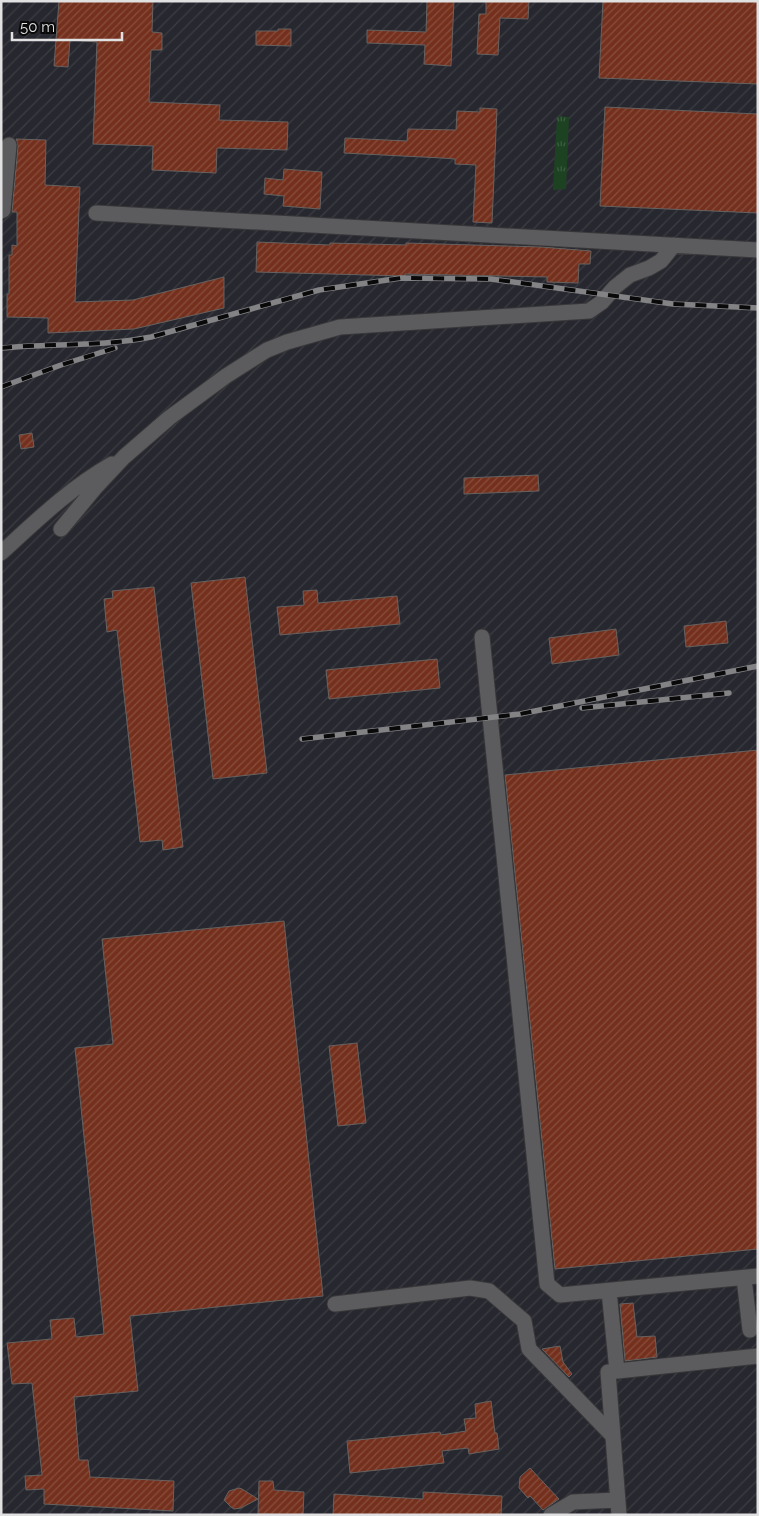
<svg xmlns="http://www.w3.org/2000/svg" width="759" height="1516" font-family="Raleway,sans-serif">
  <defs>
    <pattern id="industrial-furrows" width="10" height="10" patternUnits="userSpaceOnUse" patternTransform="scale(1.25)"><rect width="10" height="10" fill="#27272f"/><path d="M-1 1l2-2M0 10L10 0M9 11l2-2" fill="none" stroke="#3c3c43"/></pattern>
    <pattern id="grass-tufts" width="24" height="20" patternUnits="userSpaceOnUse" patternTransform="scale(1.25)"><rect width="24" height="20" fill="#1d4222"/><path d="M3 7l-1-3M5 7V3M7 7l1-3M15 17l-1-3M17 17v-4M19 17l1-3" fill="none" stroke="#3e5d42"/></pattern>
    <pattern id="building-hatch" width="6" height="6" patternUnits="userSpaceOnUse" patternTransform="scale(1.25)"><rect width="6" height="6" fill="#74301d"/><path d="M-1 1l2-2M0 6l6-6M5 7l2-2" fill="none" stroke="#884e3e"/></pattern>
  </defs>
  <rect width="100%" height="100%" fill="#1f1f21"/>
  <!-- industrial -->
  <path fill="url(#industrial-furrows)" d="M1,1h757v1514h-757z"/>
  <!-- grass -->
  <path fill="url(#grass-tufts)" d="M557,116l12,1 -3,72 -13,1z"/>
  <!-- building -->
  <path fill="url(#building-hatch)" stroke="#666261" d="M59,1h94l-1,31 10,1v17h-11l-2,52 71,3 -1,15 69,2 -1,28 -70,-2 -1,25 -64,-3 1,-24 -60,-2 4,-102 -27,-2 -2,27 -14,-1z
    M427,1h27l-3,65 -27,-2 1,-19 -58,-2v-13l59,2z
    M486,1h43l-1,18 -28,-1 -2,37 -21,-1 2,-40h7z
    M603,1h155v83l-159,-6z
    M278,29h13v17l-35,-1v-14h22z
    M605,107l153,7v99l-158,-7z
    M480,108l17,1 -5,114 -19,-1 3,-57 -21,-1v-5l-13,-1 -98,-5 1,-15 62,3 1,-12 48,1 1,-19 23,1z
    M16,139l30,1 -1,45 35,2 -5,115 58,-2 91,-23v31l-90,21 -86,4v-15l-41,-1v-23h2v-39h3v-10l5,1v-34h-5l6,-66z
    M284,169l38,3 -2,37 -37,-3 1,-10 -20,-2 1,-16 18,2z
    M257,242l73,3v-2l76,2v-2l135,4 50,4 -1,13h-11l-1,19 -31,-1v-5l-142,-3v2l-149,-4z
    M32,433l2,14 -13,2 -2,-14z
    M538,475l1,16 -75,3v-16z
    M245,577l22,196 -54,6 -22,-196z
    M154,587l29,260 -20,3 -1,-10 -22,2 -23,-212 -10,2 -3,-33 9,-1 -1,-7z
    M317,590l1,13 79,-7 3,28 -120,11 -3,-28 27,-2 -1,-14z
    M726,621l2,22 -42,4 -2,-21z
    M616,629l3,26 -67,9 -3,-26z
    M437,659l3,29 -111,11 -3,-29z
    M758,750v499l-203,20 -50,-494z
    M284,921l39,375 -193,20 8,75 -64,6 5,63h9l2,17 84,4 -1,30 -129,-7v-15l-18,1 -1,-14 17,-1 -10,-92 -20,1 -5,-41 45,-4 -2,-19 24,-2 2,19 28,-3 -29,-286 38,-4 -11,-105z
    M357,1043l9,80 -28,3 -9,-80z
    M633,1303l4,34 18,-1 2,21 -32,4 -5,-57z
    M560,1346l3,16 9,12 -3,3 -27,-28z
    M491,1401l4,32h2l2,16 -30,5 -1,-6 -26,3 2,12 -94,10 -3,-32 93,-9 1,3 25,-4 -2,-12 12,-1 -1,-14z
    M530,1468l29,31 -16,11 -13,-14 -2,2 -9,-10 1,-11z
    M259,1481h14l1,9 30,2 -1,23 -45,-1z
    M239,1488l3,1 16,10 -17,9 -7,1 -3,-2 -7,-7 5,-9z
    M423,1492l79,4 -1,19h-168l1,-21 89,5z"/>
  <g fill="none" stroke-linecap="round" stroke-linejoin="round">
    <!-- minor casing -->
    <g stroke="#39393a" stroke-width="17">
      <path id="minor" d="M1,211l2,-1 6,-65
        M96,213l662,37
        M61,529l34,-41 29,-31 45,-39 57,-42 41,-26 20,-8 53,-15 249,-16 13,-9 13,-15 15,-12 19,-7 12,-7 13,-16
        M1,553c35,-32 69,-65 111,-89
        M482,637l65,647 13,11 198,-19
        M744,1278l6,52
        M609,1291l8,80
        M335,1304l135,-16 19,3 35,30 5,28 84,87
        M551,1515l22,-13 45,-2
        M619,1515l-11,-143 150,-16"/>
    </g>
    <!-- minor -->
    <use href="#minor" stroke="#5c5c5f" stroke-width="15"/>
    <!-- rail casing -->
    <g stroke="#838385" stroke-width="5.5">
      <path id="rail" d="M1,348c50,-5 100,-1 150,-11l168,-47 82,-12 90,1 182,25 85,4
        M1,387l60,-22 54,-17
        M582,708l147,-15
        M302,739l218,-25 238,-48"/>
    </g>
    <!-- rail -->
    <use href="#rail" stroke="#09090a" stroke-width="4" stroke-dasharray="11" stroke-linecap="butt"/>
  </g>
  <!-- border -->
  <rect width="759" height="1516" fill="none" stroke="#e1e1e2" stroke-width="5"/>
  <!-- scale -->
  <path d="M12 32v8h110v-8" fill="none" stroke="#e1e1e2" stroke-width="2.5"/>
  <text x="20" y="32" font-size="15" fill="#e1e1e2" stroke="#09090a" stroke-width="4" paint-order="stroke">50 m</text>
</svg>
